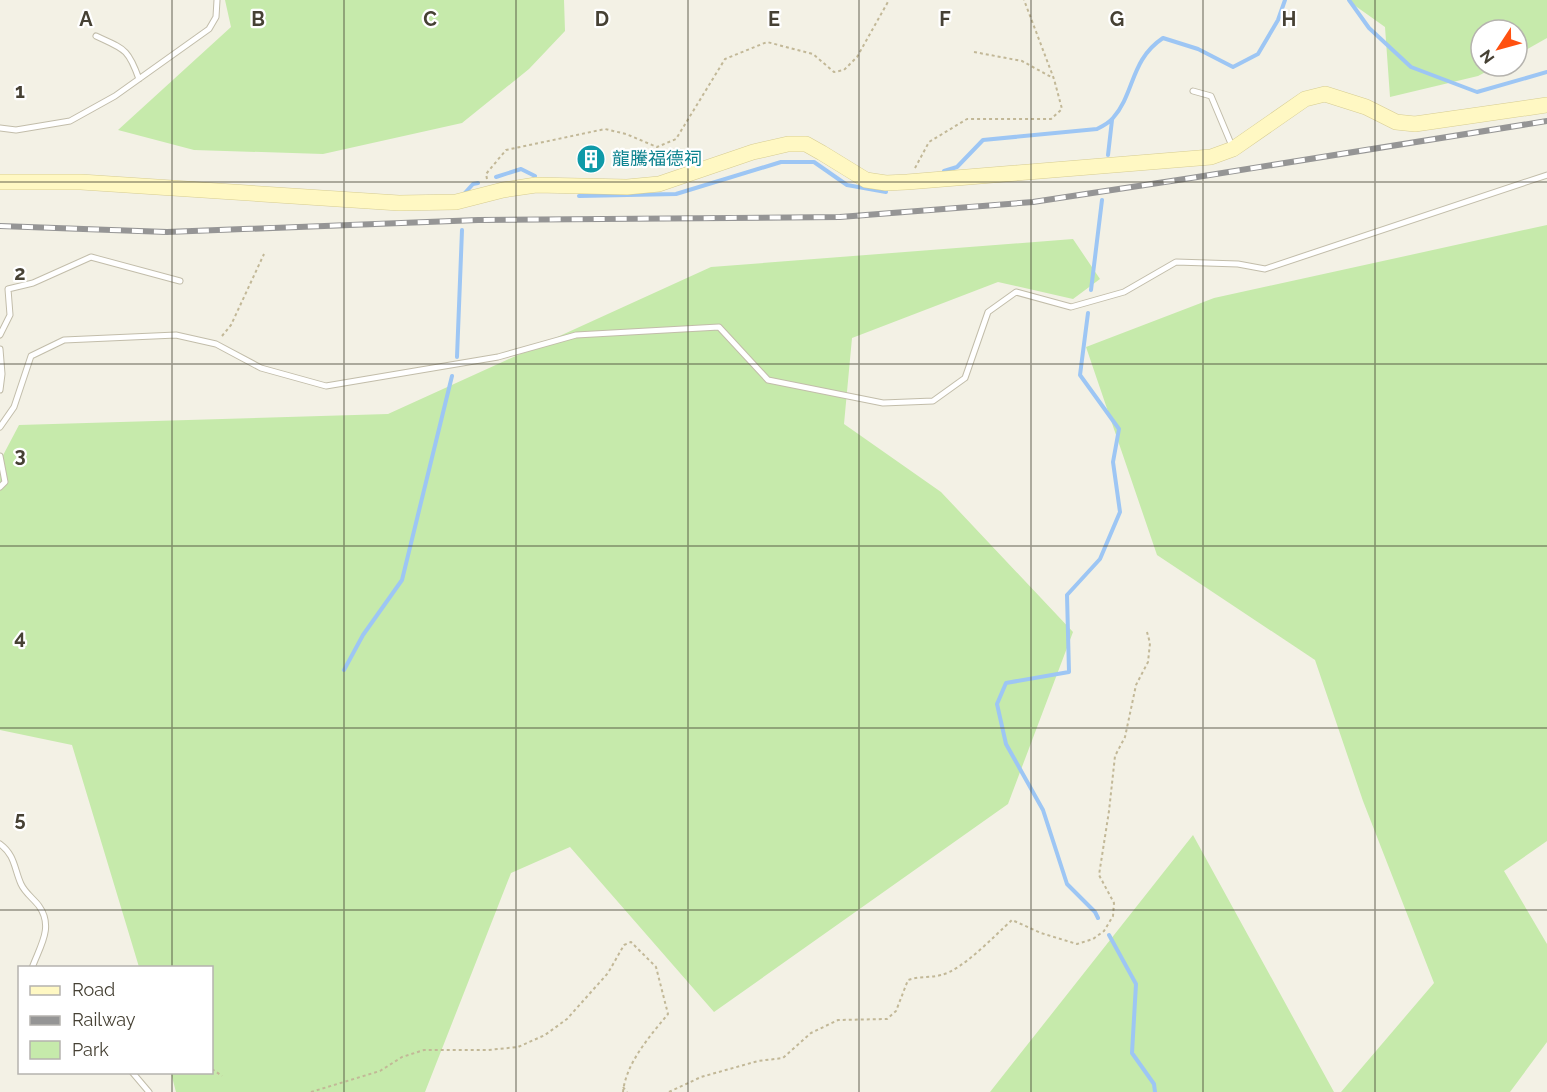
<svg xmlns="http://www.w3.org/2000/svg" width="1547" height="1092" font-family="Raleway,'Noto Sans TC',sans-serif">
  <rect width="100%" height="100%" fill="#f3f1e5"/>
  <!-- green -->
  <path fill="#c6eaab" d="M225,0h339l1,31 -36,38 -67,54 -139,31 -129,-4 -76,-20 113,-103z
    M1347,0h200v38l-30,17v-25h-36v36h16l-19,10 -88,21 -5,-70z
    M1547,225v616l-43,30 43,73v98l-37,50h-169l93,-109 -71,-182 -48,-141 -158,-105 -71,-208 128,-49z
    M1073,239l27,40 -27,20 -75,-17 -146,56 -8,86 97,68 132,140 -65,172 -294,208 -144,-165 -59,26 -86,219h-249l-5,-19 41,-1v-104l-73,-1 -67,-222 -72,-15v-269l19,-36 369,-11 323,-147z
    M1193,835l141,257h-344z"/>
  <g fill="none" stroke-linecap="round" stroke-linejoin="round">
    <!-- stream -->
    <path stroke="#9dc6f4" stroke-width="4" d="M1349,0l20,28 42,39 66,25 70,-20
      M1108,155l4,-35
      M944,171l13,-4 26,-27 114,-11c6,-3 12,-6 16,-11 22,-25 17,-58 50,-80l35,11 35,18 25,-13 20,-34 7,-20
      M496,177l25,-8 14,7
      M464,194l9,-10 5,-1
      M579,196l97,-2 105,-32h33l33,23 39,7
      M1091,290l11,-90
      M1088,313l-8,62 39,54 -6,33 7,50 -20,47 -33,36 2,77 -63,11 -9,21 9,40 37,66 24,74 28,28 3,6
      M457,357l5,-127
      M344,670l19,-35 39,-55 50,-204
      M1109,935l27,49 -4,69 22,31 1,8"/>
    <!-- lane casing -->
    <g stroke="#c2bdaa" stroke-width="7">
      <path id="lane" d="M96,36c28,13 32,12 43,43
        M1193,91l18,5 21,50
        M0,128l16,2 54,-9 45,-25 94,-67 7,-12 1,-17
        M0,335l10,-20 -2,-26 25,-6 58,-26 89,24
        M0,349l2,25 -2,16
        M0,427l14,-20 17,-51 33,-16 112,-5 40,9 45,24 65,18 172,-29 78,-22 143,-8 49,53 115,23 50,-2 32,-23 23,-66 28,-20 55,15 53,-15 52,-30 62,2 27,5 282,-94
        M0,456l5,26 -5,5
        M0,844c15,11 14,24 21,40 4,9 13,15 18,22 15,21 1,40 -7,62
        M132,1072l17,20"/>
    </g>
    <!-- secondary casing -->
    <g stroke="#d6cc92" stroke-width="16">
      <path id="secondary" d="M0,182h81l318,21 57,-1 47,-12 33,-5 91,2 32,-3 94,-32 35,-8h18l16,9 44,27 20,3 21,-1 304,-25 22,-8 72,-50 20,-5 41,13 30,15 19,2 132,-19"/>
    </g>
    <!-- path -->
    <path stroke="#c2b897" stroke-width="2" stroke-dasharray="3 3" stroke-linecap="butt" d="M974,52l48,9 31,17
      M915,168l14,-26 38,-23h84l11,-10 -8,-30 -30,-79
      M487,179l-1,-5 20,-24 99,-21 21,5 31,13 19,-8 49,-80 42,-17 46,12 21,18 10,-2 13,-13 32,-57
      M222,336l9,-11 33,-71
      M212,1069l10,7
      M623,1087l4,5
      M311,1092l69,-21 22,-14 22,-7h64l30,-3 27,-12 22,-16 41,-46 16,-28 7,-3 25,25 12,47c-18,22 -42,49 -45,78
      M669,1092l32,-15 57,-16 25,-3 28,-25 27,-13 49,-1 9,-8 12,-31c11,-4 22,-2 33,-5 22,-5 54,-40 71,-55l29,13 36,11 16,-5 11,-8 9,-15 1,-13 -15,-28 10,-64 6,-55 10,-19 11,-52 12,-23 2,-19 -3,-11"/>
    <!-- lane -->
    <use href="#lane" stroke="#fff" stroke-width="5"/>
    <!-- secondary -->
    <use href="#secondary" stroke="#fff8c3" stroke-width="15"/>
    <!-- rail casing -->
    <g stroke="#959595" stroke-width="6">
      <path id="rail" d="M0,226l167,6 311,-12 362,-3 193,-15 158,-24 356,-57"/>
    </g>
    <!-- rail -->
    <use href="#rail" stroke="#fff" stroke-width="4" stroke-dasharray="11" stroke-linecap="butt"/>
  </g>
  <!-- grid -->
  <path fill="none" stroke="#464134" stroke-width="1.5" stroke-opacity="0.55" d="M172,0v968M344,0v1092M516,0v1092M688,0v1092M859,0v1092M1031,0v1092M1203,0v1092M1375,0v1092M0,182h1547M0,364h1547M0,546h1547M0,728h1547M0,910h1547M172,1072v20"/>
  <!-- icons -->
  <defs>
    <g id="building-disc" transform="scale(1.5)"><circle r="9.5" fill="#0f9aa8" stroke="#fff"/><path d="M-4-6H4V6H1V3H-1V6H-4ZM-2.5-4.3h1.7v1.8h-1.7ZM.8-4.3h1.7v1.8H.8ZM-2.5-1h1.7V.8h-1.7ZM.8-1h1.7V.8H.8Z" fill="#fff"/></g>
  </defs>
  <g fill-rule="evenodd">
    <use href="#building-disc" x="591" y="159"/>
  </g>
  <g text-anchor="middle" stroke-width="4.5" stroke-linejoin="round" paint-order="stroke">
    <!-- culture labels -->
    <g font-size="18" fill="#0d838f" stroke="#fff" text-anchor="start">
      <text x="612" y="165">龍騰福德祠</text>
    </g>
  </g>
  <g font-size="20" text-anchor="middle" font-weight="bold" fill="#464134" stroke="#fff" stroke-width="4.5" stroke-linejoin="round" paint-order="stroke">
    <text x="86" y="26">A</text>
    <text x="258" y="26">B</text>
    <text x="430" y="26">C</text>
    <text x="602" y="26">D</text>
    <text x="774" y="26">E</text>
    <text x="945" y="26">F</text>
    <text x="1117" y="26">G</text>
    <text x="1289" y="26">H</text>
    <text x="20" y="98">1</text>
    <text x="20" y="280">2</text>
    <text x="20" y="462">3</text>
    <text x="20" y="644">4</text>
    <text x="20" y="826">5</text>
  </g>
  <!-- legend -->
  <rect x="18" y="966" width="195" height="108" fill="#ffffff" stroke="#b5b3ae" stroke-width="1.5"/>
  <rect x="30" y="986" width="30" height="9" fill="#fff8c3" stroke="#b5b3ae" stroke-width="1.5"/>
  <text x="72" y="996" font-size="18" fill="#464134">Road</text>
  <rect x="30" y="1016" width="30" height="9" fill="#959595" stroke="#b5b3ae" stroke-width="1.5"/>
  <text x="72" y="1026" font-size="18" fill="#464134">Railway</text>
  <rect x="30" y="1041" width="30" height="18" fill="#c6eaab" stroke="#b5b3ae" stroke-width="1.5"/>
  <text x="72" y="1056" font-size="18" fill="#464134">Park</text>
  <!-- north arrow -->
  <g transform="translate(1499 48) rotate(234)"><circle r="28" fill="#ffffff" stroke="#b5b3ae" stroke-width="1.5"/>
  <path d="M0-4.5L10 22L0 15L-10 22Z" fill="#ff5110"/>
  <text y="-9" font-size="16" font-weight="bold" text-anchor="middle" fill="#464134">N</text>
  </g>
</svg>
